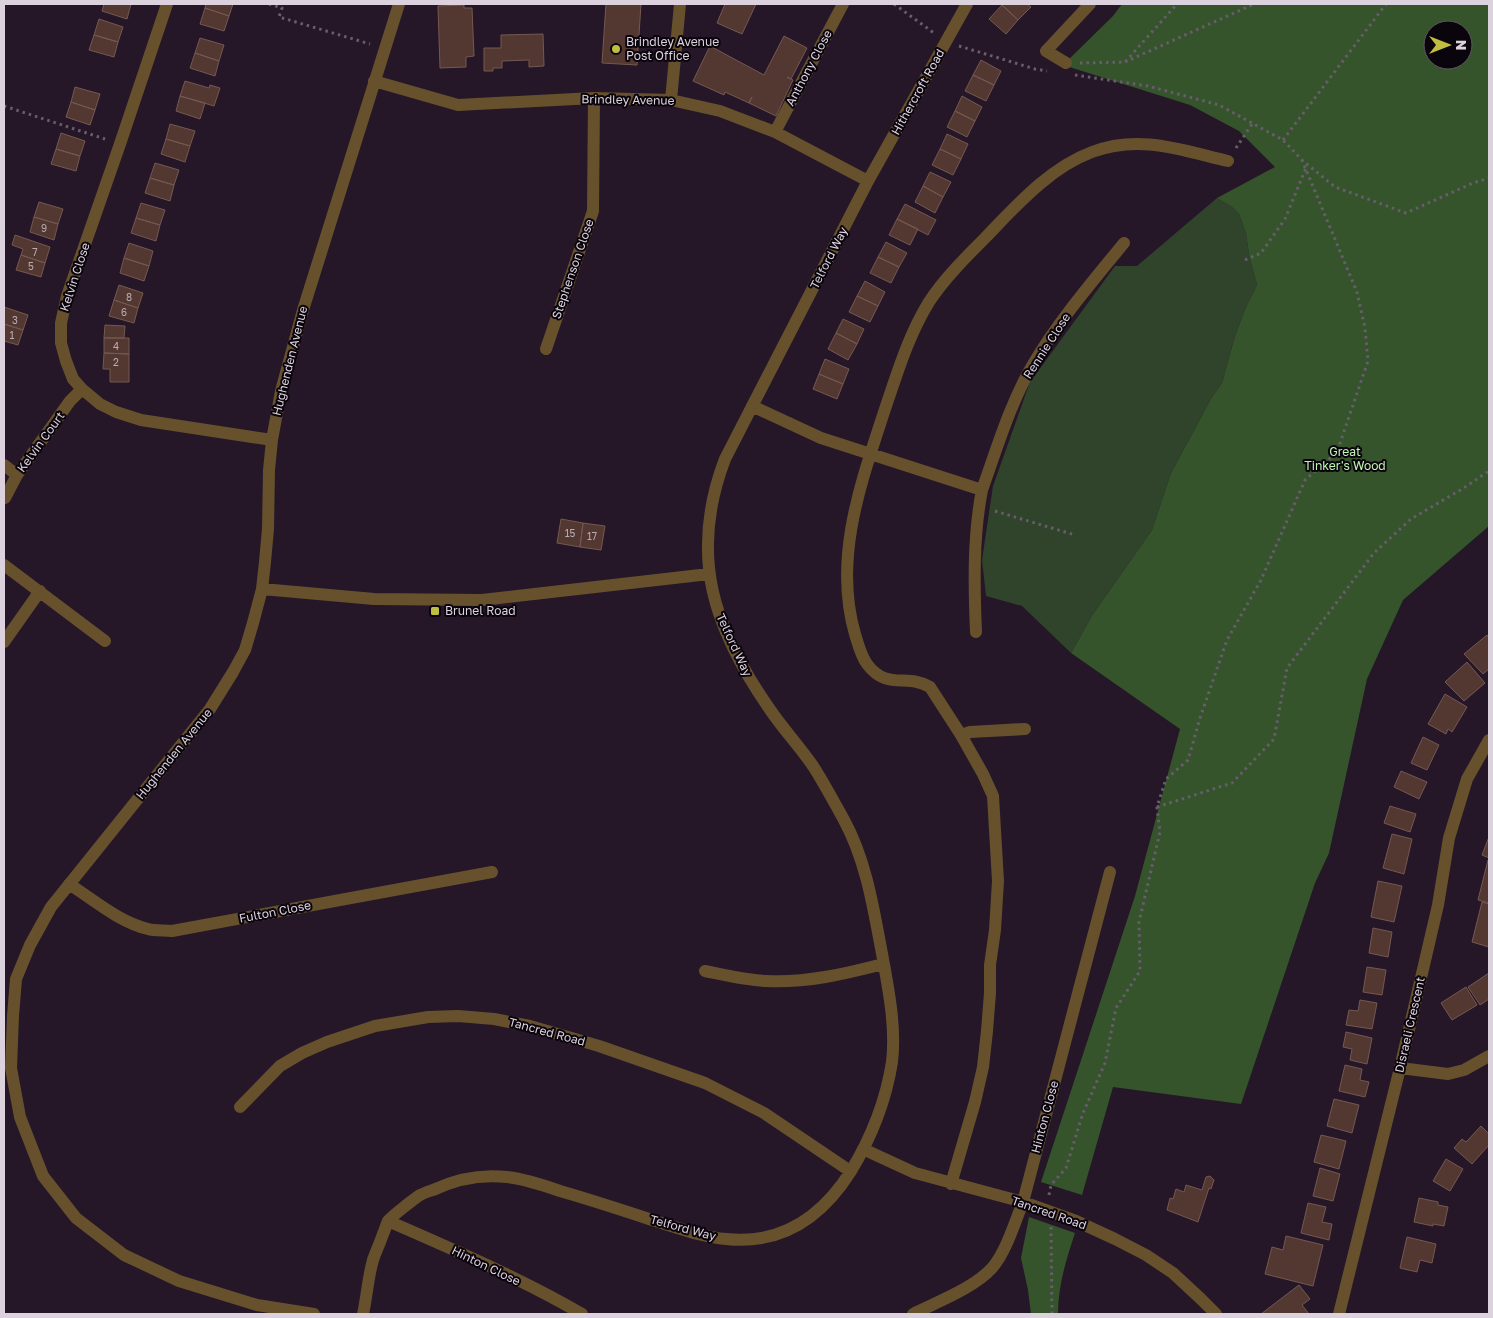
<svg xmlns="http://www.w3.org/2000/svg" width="1493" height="1318" font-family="'Golos Text',sans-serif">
  <rect width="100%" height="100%" fill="#251728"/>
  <!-- green -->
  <path fill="#30432b" d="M1217,198l15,9 7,7 7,19 3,22 8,30 -11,22 -11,29 -13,47 -10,14 -41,76 -19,57 -59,84 -22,39 -49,-47 -36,-10 -4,-36 11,-74 37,-104 85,-116h22z"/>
  <!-- forest -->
  <path fill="#35542c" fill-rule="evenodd" d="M1122,4h367v522l-86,74 -36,79 -38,174 -14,30 -74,221 -128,-17 -31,108 -41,-13 94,-286 45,-167 -109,-76 22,-39 59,-84 19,-57 41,-76 10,-14 13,-47 11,-29 11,-22 -8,-30 -3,-22 -7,-19 -7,-7 -15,-9 58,-31 -36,-36 -49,-26 -127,-40 50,-49zM1433,30h30v30h-30z
    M1029,1217l46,16c-9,27 -17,53 -17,81h-27l-3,-24 -7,-32z"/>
  <!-- building -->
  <path fill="#533832" stroke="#745852" d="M104,4h27l-4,15 -25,-8z
    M206,4h27l-4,12 -24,-8z
    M606,4h35l-4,61 -35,-2z
    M725,4h31l-14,30 -25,-11z
    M1003,4h24l4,3 -13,13 -16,-15z
    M464,5v3h8l2,48 -8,1v10l-26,1 -2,-62z
    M1002,5l16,15 -12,14 -17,-15z
    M205,8l24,8 -5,15 -24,-7z
    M99,19l24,8 -5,15 -24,-7z
    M543,34l1,32 -15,1v-7l-27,1v7h-9v3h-9v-23h17v-13z
    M94,35l24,7 -4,15 -25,-7z
    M784,36l23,12 -16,31 -4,-2 6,3 -17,36 -27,-13 3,-6 -3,6 -24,-11 -1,3 -31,-14 17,-35 54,29z
    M200,38l24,7 -5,16 -24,-8z
    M195,53l24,8 -4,15 -25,-8z
    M981,60l20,11 -7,14 -21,-10z
    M973,75l21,10 -8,16 -21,-10z
    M185,81l24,7 1,-3 10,3 -6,18 -34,-10z
    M75,87l25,7 -5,16 -24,-8z
    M180,96l25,7 -5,16 -24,-8z
    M962,96l20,11 -7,14 -20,-10z
    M71,102l24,8 -5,15 -24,-8z
    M955,111l20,10 -8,16 -20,-10z
    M170,124l25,7 -5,15 -24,-7z
    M61,133l24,8 -5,15 -24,-7z
    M947,134l21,10 -7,15 -21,-10z
    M166,139l24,7 -5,16 -24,-8z
    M56,149l24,7 -4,15 -25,-7z
    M940,149l21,10 -8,16 -21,-10z
    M155,163l24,7 -5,15 -24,-7z
    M930,172l21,10 -8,15 -20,-11z
    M150,178l24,7 -4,16 -25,-8z
    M923,186l20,11 -8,16 -20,-11z
    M39,202l24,7 -5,15 -24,-7z
    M141,203l24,7 -5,15 -24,-7z
    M905,204l31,16 -8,15 -31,-16z
    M34,217l24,7 -4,16 -24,-8z
    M136,218l24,7 -4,16 -25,-8z
    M897,219l21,10 -8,16 -21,-10z
    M15,235l35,12 -5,16 -24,-8 2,-6 -11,-4z
    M886,242l21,11 -8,14 -21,-10z
    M129,243l24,8 -4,15 -25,-8z
    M21,255l24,8 -4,14 -25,-7z
    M878,257l21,10 -8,16 -21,-10z
    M124,258l25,8 -5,15 -24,-8z
    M865,281l20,11 -7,14 -21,-10z
    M119,285l24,8 -5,15 -24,-8z
    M857,296l21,10 -8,16 -21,-10z
    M114,300l24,8 -4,15 -25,-7z
    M4,307l24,8 -5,15 -19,-6z
    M843,319l21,10 -7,15 -21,-11z
    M4,324l19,6 -5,15 -14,-4z
    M105,325l20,1 -1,12h-20z
    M836,333l21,11 -9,16 -20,-11z
    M104,338h25v16l-25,-1z
    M104,353l25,1v28h-19v-13h-7z
    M825,359l24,10 -6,15 -24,-10z
    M819,374l24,10 -6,15 -24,-10z
    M561,519l22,4 -3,24 -23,-4z
    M583,523l22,3 -4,24 -21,-3z
    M1487,635l2,3v31l-6,5 -19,-20z
    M1467,662l18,21 -21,18 -19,-19z
    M1445,694l22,13 -15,25 -4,-3 -2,5 -18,-10z
    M1423,737l16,8 -12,25 -16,-7z
    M1401,771l26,11 -8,17 -25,-12z
    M1390,806l26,8 -6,18 -26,-9z
    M1392,834l20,5 -8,35 -21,-6z
    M1489,837v21l-7,-3z
    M1488,860l1,1v42l-11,-3z
    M1378,881l24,5 -8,36 -23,-5z
    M1482,902l7,2v43l-17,-5z
    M1373,928l19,4 -4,25 -19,-4z
    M1367,967l19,3 -4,25 -19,-3z
    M1489,973v26l-9,6 -12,-18z
    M1466,987l11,18 -25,15 -11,-17z
    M1360,1000l17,3 -5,26 -26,-4 3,-15 9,1z
    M1346,1032l26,6 -5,26 -17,-4 2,-11 -9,-2z
    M1345,1065l17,4 -2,11 9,2 -4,15 -26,-6z
    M1334,1099l25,6 -7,28 -25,-7z
    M1481,1126l8,8v11l-17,19 -18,-16 8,-9 4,3z
    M1321,1135l25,6 -7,28 -25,-7z
    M1446,1159l17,10 -13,22 -17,-10z
    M1320,1168l20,6 -7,27 -20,-5z
    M1210,1176l4,4 -3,9 -2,-1 -11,34 -31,-12 3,-12 3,1 3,-10 8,3 2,-7 16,5 4,-13z
    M1419,1198l19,4v3l10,2 -4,19 -11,-2v2l-19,-4z
    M1308,1203l18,4 -4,15 10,2 -3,16 -28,-7z
    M1286,1236l37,9 -10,41 -48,-12 7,-27 11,3z
    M1407,1237l29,7 -4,19 -12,-3 -3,12 -17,-4z
    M1299,1285l11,14 -8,6 7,9h-48z"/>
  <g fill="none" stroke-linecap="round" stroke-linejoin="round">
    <!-- path -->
    <path stroke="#695d6c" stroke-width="3" stroke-dasharray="2.5 4" stroke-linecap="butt" d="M269,4l13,4 -3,9 91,27
      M894,4l40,29
      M959,46l76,23 12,2
      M1125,62l129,-58
      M1080,63l45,-1 52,-58
      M1075,75l73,11 71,19 64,35 19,20 33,27 71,26 67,-30 16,-5
      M4,106l101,33
      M1283,140l103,-136
      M1236,148l16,-24
      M1245,260l16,-7 24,-34 21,-51
      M995,511l80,24
      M1157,807l75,-24 42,-44 13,-71 87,-115 37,-34 51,-30 27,-18
      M1049,1195l2,-10 15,-17 17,-55 22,-50 11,-55 24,-37 -1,-49 21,-90 -3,-25 9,-28 22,-19 12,-42 27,-78 34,-60 44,-100 32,-28 31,-91 -3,-33 -8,-36 -55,-132
      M1051,1227l1,87"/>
    <!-- minor -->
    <path stroke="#67512d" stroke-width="12" d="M167,4l-47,140 -53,152 -6,27v20l5,18 7,18 9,10 18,15 16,8 25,8 131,20
      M1066,63l-20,-12 44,-47
      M374,81l84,24 136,-7 77,2 49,11 55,21 93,49
      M671,100l9,-96
      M775,132l68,-128
      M546,349l47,-138 1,-113
      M752,406l69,32 161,52c-9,46 -8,95 -6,142
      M4,465l13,10
      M982,490c15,-42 28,-86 50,-124 25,-43 60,-84 92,-123
      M5,498l12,-23 53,-74 12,-12
      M4,565l101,76
      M262,589l112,10 108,1 227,-26
      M4,642l36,-51
      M961,735l9,-3 55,-3
      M69,884c25,16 50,38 79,45 7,2 16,1 24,2l320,-59
      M705,971c20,4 40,9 61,10 40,2 79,-7 117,-17
      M1400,1068l48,6 16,-4 25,-14
      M240,1107l40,-41 22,-13 25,-11 48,-16 53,-9 30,-1 36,3 36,7 69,20 106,37 59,30 86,58
      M863,1149l52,24 108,29 53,19 39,18 31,16 27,18 28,26 15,15
      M951,1184l24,-82 8,-35 4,-36 3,-38v-28l5,-35 3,-49 -5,-85 -10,-22 -22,-39 -31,-48c-23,-14 -43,4 -63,-23 -6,-8 -9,-20 -12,-30 -22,-76 6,-151 29,-222 13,-38 24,-76 45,-110 15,-23 36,-44 56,-64 31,-32 64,-70 107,-86 47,-18 89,-2 136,9
      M388,1221c66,29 132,57 194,93
      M314,1314l-57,-9 -78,-24 -55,-26 -48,-37 -33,-42 -23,-59 -9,-49 2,-52 3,-37 14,-34 21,-38 159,-198 23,-37 12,-22 8,-27 9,-34 3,-27 3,-33 1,-59 3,-30 9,-49 22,-81 96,-306
      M363,1314c4,-18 5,-37 10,-54 3,-9 7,-17 10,-26 2,-4 3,-9 5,-13 4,-5 26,-22 32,-26 4,-2 9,-4 13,-5 23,-11 48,-16 74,-13 17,2 36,8 53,14 31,9 62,19 92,29 24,7 48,17 74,19 56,6 96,-22 125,-68 20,-33 35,-71 41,-109 4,-34 -3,-70 -9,-103 -9,-47 -16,-97 -39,-139 -10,-18 -20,-37 -31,-54 -13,-19 -29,-36 -42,-55 -57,-81 -83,-155 -46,-252l143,-278 99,-177
      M913,1314c24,-12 61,-26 79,-46 14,-16 23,-46 31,-66l87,-330
      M1339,1314l61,-246 38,-163 11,-67 18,-59 22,-39"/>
  </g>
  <!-- markers -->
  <g fill="#c0be41" stroke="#0a050c" stroke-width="2">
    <circle cx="616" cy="49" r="5"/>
    <rect x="430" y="606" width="10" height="10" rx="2.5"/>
  </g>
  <g text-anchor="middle" stroke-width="4" stroke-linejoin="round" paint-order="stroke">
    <!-- number labels -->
    <g font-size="10" fill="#baacb3">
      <text x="44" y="232">9</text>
      <text x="35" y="256">7</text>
      <text x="31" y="270">5</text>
      <text x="129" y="301">8</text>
      <text x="124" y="316">6</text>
      <text x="15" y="324">3</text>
      <text x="12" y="339">1</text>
      <text x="116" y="350">4</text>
      <text x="116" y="366">2</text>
      <text x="570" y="537">15</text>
      <text x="592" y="540">17</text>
    </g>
    <!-- poi labels -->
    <g font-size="12" fill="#dcd2de" stroke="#0a050c" text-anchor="start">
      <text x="626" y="46">Brindley Avenue<tspan x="626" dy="14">Post Office</tspan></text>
      <text x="445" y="615">Brunel Road</text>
    </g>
    <!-- street labels -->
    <g font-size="12" fill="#dcd2de" stroke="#0a050c">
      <text transform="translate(809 68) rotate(-62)" y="4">Anthony Close</text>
      <text transform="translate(918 92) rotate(-61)" y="4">Hithercroft Road</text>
      <text transform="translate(628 100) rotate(1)" y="4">Brindley Avenue</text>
      <text transform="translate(829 258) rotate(-63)" y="4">Telford Way</text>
      <text transform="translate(573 269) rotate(-71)" y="4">Stephenson Close</text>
      <text transform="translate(75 277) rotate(-72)" y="4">Kelvin Close</text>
      <text transform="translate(1047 346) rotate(-57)" y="4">Rennie Close</text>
      <text transform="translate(290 361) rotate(-76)" y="4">Hughenden Avenue</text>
      <text transform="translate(41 442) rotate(-54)" y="4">Kelvin Court</text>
      <text transform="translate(734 645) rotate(65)" y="4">Telford Way</text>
      <text transform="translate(174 754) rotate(-51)" y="4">Hughenden Avenue</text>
      <text transform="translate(275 912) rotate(-11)" y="4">Fulton Close</text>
      <text transform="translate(1410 1025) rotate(-77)" y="4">Disraeli Crescent</text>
      <text transform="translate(547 1032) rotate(15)" y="4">Tancred Road</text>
      <text transform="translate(1045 1117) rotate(-75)" y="4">Hinton Close</text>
      <text transform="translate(1049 1213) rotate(19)" y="4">Tancred Road</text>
      <text transform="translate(683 1228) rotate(15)" y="4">Telford Way</text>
      <text transform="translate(486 1266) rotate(26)" y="4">Hinton Close</text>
    </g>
    <!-- park labels -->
    <g font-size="12" fill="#c1f5b3" stroke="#0a050c">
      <text x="1345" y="456">Great<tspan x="1345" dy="14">Tinker's Wood</tspan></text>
    </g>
  </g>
  <!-- border -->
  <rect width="1493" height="1318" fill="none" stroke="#dcd2de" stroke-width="10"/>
  <!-- north arrow -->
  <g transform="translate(1448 45) rotate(90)"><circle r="24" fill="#0a050c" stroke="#5e5760"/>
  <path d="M0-4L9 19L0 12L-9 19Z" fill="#c0be41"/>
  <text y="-8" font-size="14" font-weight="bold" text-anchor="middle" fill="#dcd2de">N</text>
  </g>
</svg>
